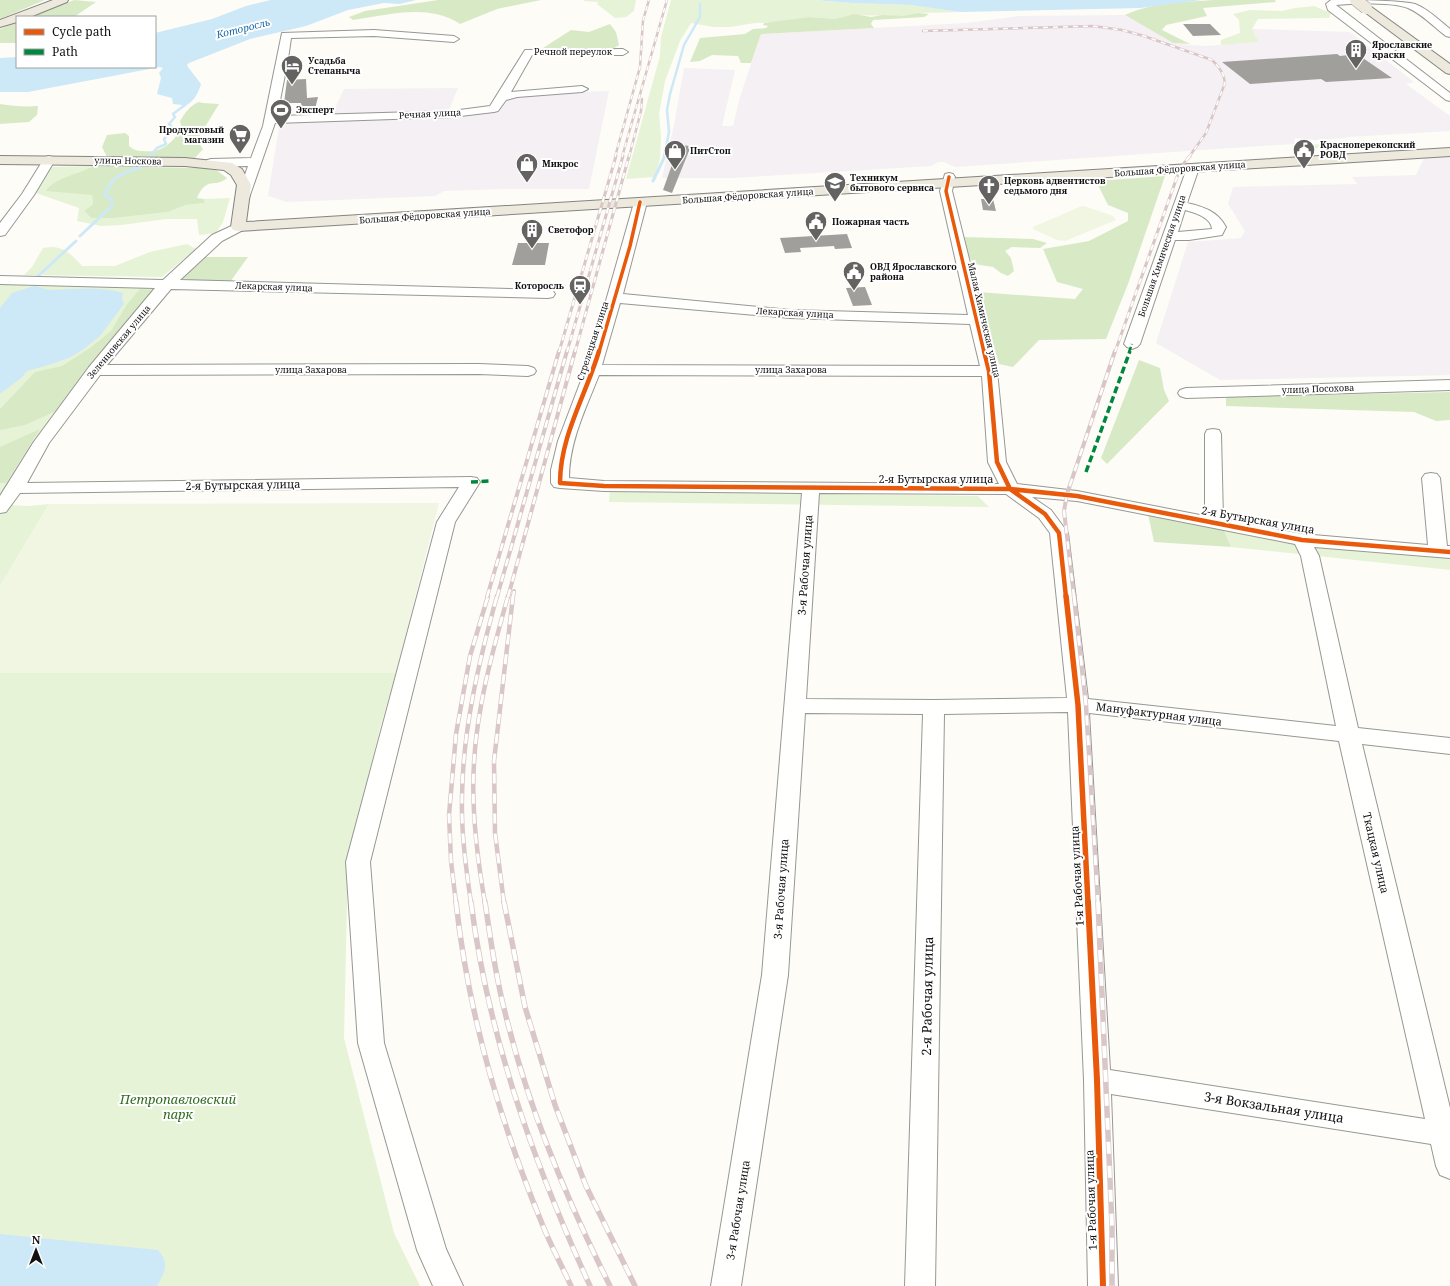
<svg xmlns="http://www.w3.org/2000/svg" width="1450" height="1286" font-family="'Noto Serif',serif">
  <rect width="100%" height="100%" fill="#fdfcf7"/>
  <!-- industrial -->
  <path fill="#f5f0f3" d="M1125,15l48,28 7,1 26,2 53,-4 -7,-13 98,3 64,50 -8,2 44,32v15l-101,6 -4,1 -29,2 -21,-2 -1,6h-2l-337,23 -11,-5h-6l-7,4 -198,12h-71l12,-53 10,-57 51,2 -13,56h11l7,-29 21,-63 206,-11 53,-7z
    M458,88l-11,27 45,-2 14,-14 34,-6 69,-2 -20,98h-84l-61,2 -9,5 -148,6 -19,-6 12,-75 50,-2 14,-30z
    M1450,156v219l-230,5 -64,-37 32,-101 53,-4 4,-7 -17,-27 5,-17 124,-3 -5,-7 64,-2 8,-17z"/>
  <!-- green -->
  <path fill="#e7f3d7" d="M584,0h52l-2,11 -8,6 -11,1 -18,-14 1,-2 -15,-1z
    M671,0h144l37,3 58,2 50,7 -42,1 -7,3h-13l-48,-1 -15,4 -25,-2 -31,5 -24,1 -25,4h-16l-23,-4 -11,18 -15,40 -6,33 2,22 -1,23 -5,18 -29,2 34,-123 1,-19z
    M1314,6l17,7 -2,5 -71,1 -6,10 7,13 -38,3v-5l19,-7 -1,-13 -6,-6 17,-4 32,1 13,-3z
    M1337,143l5,4 -43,2 -3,-3z
    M93,166c-14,8 -30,12 -44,20l43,9 1,9 -9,7 7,7h24l53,-6 18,-7 19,-2 -1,-4 26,-1 -7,24 -7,11 -17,2 -2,-16h-30l-46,6 -20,1 -24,-5 2,-13 -46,-16 17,-24 2,-1z
    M187,244l9,5 -34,28 -138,-2 8,-8 11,-19c19,-4 27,5 39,18h33l35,-14z
    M0,283l158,4 -158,210 11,8 18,1 20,-2 -49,82z
    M610,490l368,6 11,11 -380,-5z
    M1223,528l81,15 146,15v12l-219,-23z
    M0,673h396l-16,55 -32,130 -4,180 50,195 26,53h-420z"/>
  <!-- forest -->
  <path fill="#d8eac5" d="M0,0h45l-45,19z
    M74,0l22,2 -22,15h-44z
    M438,0h103l-44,9 -37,15c-32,-21 -72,-9 -107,-4l-4,-3 16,-6z
    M1215,0h60l1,2 -73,6 4,8 -41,9 -4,5 28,14 -17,-1 -48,-28c28,-13 60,-13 90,-15z
    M918,13l11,1 -5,3 -51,3 -2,4 3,4 -113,6 -10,29h-10l-3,-7 -26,-1 -12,6 -10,1 10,-24 45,-4 8,-5 13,-1 2,-2 -5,-1 1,-2 46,-6 25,2 19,-5 17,3 12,-2 20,1z
    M17,22v21h-17v-14z
    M610,24l6,8 3,13 -13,8 -66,-3 31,-20 18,2z
    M199,102l4,1 16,1 -22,36 6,9 -8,9 -88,-1 -5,-10 5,-12 18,-2 4,3v10c5,4 8,5 14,5 20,2 27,-7 39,-22l-2,-8c6,-9 9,-15 19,-19z
    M0,104c13,2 25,3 38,2l-1,9 -8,7 -29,2z
    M93,166l106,2 17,2 11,8c-12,11 -20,-3 -30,20l7,1 1,4 -19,2 -18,7 -53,6h-24l-7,-7 9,-7 -1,-9 -46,-4c7,-13 34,-17 47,-25z
    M1165,176l-37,108 -22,55 -67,1 -26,27 -14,-3 -21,-72 97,7 8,-10 -26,-7 -14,-33 46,-8 39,-20v-8l-20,-8 -12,-24z
    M962,237l71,2 14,4 -7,5 -28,-1 -7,4 6,7 3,13 -6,5 -7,-3 -8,-6 -19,-3 -7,-10z
    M203,257h45l-18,25 -51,-1z
    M140,289l16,1 -63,70 -35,50 -33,15 -25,5v-21l35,-37 27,-6 28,-18 21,-17 16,-27z
    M1139,360l21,8 4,22 5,11 -62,63 -6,-6z
    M1450,392v28l-14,1 -22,-9 -188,-6v-9z
    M40,429l-34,54h-6v-36z
    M1148,514l75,14 8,19 -77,-5z"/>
  <!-- pitch -->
  <path fill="#f0f6e1" d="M1082,206l5,1 26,9 3,4 -51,21 -8,-1 -24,-11v-2z
    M439,503l-43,170h-396v-87l49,-82z"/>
  <!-- water -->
  <path fill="#cde8f7" d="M271,0h145l-16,4 -16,-1 -36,7 -42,16 -56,13 -61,24 -2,2 1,2 13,17c-3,11 -9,20 -20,24l1,-3 -9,-1 -1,-6 -15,-4 4,-16 -2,-5 4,-5 -3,-1 -132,25h-28v-34l17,-1v10h138v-34l57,-14 34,-13z
    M815,0h387l-62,8 -180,4 -50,-7 -58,-2z
    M34,286c6,0 11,4 18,4 24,-1 48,-4 71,3l-1,5 2,6 -24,32 -15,12 -14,9 -19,7 -25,7 -6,7 -21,16v-86l12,-15z
    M0,1234l158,16c12,15 7,21 -1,36h-157z"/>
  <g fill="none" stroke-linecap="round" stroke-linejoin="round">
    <!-- stream-far1 -->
    <path stroke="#cde8f7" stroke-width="2.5" d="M150,156l7,-8 9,-4 -2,-5 9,-11 -4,-4 6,-7 -2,-3 12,-9
      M664,157l5,-25 -2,-22 3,-16 14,-49 16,-28v-13"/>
    <!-- stream -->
    <path stroke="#cde8f7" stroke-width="3" d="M653,181l12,-25
      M80,236l32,-30v-6l-7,-5c5,-18 19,-23 36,-28
      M37,277l39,-36"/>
  </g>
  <!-- building -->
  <path fill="#a19f9c" d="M1183,24h27l11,11 -28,1z
    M1337,54l3,2 17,-2 35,24 -66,4 -5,-3 -71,5 -28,-22z
    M306,79l1,19 11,-1 -4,16 -12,1 -1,-11h-17l3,-23z
    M679,145l12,1 -19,47 -9,-3z
    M981,199h12l3,12 -13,-1z
    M847,234l5,14 -17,1 -1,-3 -34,2 1,4 -16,1 -5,-15z
    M518,243h31l-4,22h-33z
    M865,287l7,18 -19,1 -7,-18z"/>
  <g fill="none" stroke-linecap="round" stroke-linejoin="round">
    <!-- minor casing -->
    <g stroke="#979795" stroke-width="2">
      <path id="minor" d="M1331,0c21,0 67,0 84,4 13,5 24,16 35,25v8l-4,-1c-12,-9 -24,-22 -38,-28 -14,-6 -56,-5 -72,-3l114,88v8l-4,-1 -118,-90 -2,-6z
        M374,30l80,6 5,3 -5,3 -80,-6 -83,2 -3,21 -11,57 175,-5 38,-5 35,-56 98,-1 5,3 -5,3h-91l-21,37 71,-6 6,3 -6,3 -65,5 -11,3 -8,11 -4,1 -42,5 -177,6 -26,75 -1,3h-10l-1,-3 11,-32 -37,1 -4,-1 -2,-3 2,-3 4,-1 40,-1 12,-32 19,-93z
        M49,156l4,1 2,3 -21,35 -29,40 -5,1v-13l22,-29 23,-37z
        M1193,164l4,1 2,3 -12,35c17,4 30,8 39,24l-4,8 -33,5h-14l-35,104 -3,3 -5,2 -5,-2 -3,-3 63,-176 2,-3zM1185,210c10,3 26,7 27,19l-34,3z
        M949,173l4,1 2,3 -3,14 45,180 9,91 11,22 60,7 128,25v-82l2,-4 6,-1 6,1 2,4 2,85 79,15 126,11 -6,-67 3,-4 6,-1 6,1 3,4 7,68h3v12l-136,-11 5,9 39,172 92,10v16l-88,-10 88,364v71l-10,-4 -4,-9 -5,-22 -320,-50 7,192h-30l-4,-206 -16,-368 -124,2 -9,572h-30l18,-572 -118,-1 -17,262 -47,311h-30l51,-311 40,-482 -198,-2 -44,-3 -6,-1 -3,-4v-13l7,-29 32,-84 45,-158h10l2,3 -24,92 167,16 178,5 -28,-124 5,-17zM620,303l170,15 180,6 10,42 -378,-1zM599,375l383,1 6,86 11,22 -395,-3 -35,-3c0,-36 17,-70 30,-103zM819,493l187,1 33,24 11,15 17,165 -133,2 -128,-1zM1032,497l45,4 218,43 6,12 35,170 -248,-27 -20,-166 -17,-23zM1089,713l250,28 86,378 -315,-49z
        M238,223l5,1 2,3 -2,3 -21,11 -42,39 368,10 5,1 2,3 -2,3 -5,1 -377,-9 -64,76 372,-1 49,2 6,2 2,3 -2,3 -6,2 -49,-2 -379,1 -51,68 -22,40 444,-6 6,1 3,4 -25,40 -85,340 14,181 62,206 17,37h-30l-16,-36 -59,-207 -12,-181 91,-340 22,-35 -439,6 -14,19 -6,1v-17l33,-53 56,-76 66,-79 -155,-4v-8l163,4 49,-45z
        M1450,380v10l-264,8 -6,-2 -2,-3 2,-3 6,-2z"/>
    </g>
    <!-- major casing -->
    <g stroke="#858482" stroke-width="2">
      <path id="major" d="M53,0h15l-1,2 -37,15h-13v5l-17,5v-7z
        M1366,5l4,1 80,58v10l-4,-1 -84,-63 -1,-2 1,-2z
        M1450,148v8l-1212,75 -5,-1 -2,-3 6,-42 -6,-10 -7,-5 -39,-4 -185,-2v-8l185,2 47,5 10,6 9,16 -5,37z"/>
    </g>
    <!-- minor -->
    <use href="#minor" fill="#fffffe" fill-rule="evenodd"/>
    <!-- major -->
    <use href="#major" fill="#ede9dc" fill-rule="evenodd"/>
    <!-- rail-far4 casing -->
    <g stroke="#d9c6c7" stroke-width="2.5">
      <path id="rail-far4" d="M923,31l170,-5 29,4 22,6 68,24c7,7 12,13 13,23l-19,50 -17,24
        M615,157l25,-90 3,-47 6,-20
        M622,157l45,-157
        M629,157l12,-46 1,-12"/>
    </g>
    <!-- rail-far3 casing -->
    <g stroke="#d9c6c7" stroke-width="3">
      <path id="rail-far3" d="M559,352l57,-196
        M567,352l56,-196
        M575,352l54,-196
        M1115,352l62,-175 7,-14 6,-7"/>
    </g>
    <!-- rail-far2 casing -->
    <g stroke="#d9c6c7" stroke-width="4">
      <path id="rail-far2" d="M487,597l72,-246
        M497,597l70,-246
        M508,597l67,-246
        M513,597l1,-6
        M1074,597l-10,-86 3,-17 48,-143"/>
    </g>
    <!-- rail-far1 casing -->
    <g stroke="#d9c6c7" stroke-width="4.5">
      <path id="rail-far1" d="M1074,596l12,109 12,198
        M456,903l-5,-42 -2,-46 7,-81 14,-78 18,-60
        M471,903c-5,-35 -10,-71 -9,-107 1,-68 17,-135 35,-200
        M485,903c-8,-46 -14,-93 -11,-140 3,-57 19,-113 34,-167
        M504,903l-9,-70 -1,-72 19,-165"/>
    </g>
    <!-- rail casing -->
    <g stroke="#d9c6c7" stroke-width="5.5">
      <path id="rail" d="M456,902c12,111 44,220 87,324 8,20 19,40 28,60
        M471,902c17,135 63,261 119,384
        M485,902c6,41 12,82 23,122 23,91 60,178 102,262
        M504,902l21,105 30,98 31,81 49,100
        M1098,902l14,324v60"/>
    </g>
    <!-- rail-far4 -->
    <use href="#rail-far4" stroke="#fff" stroke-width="1.5" stroke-dasharray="5" stroke-linecap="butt"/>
    <!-- rail-far3 -->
    <use href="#rail-far3" stroke="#fff" stroke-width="2" stroke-dasharray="6" stroke-linecap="butt"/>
    <!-- rail-far2 -->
    <use href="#rail-far2" stroke="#fff" stroke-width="2.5" stroke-dasharray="8" stroke-linecap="butt"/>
    <!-- rail-far1 -->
    <use href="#rail-far1" stroke="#fff" stroke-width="3" stroke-dasharray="10" stroke-linecap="butt"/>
    <!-- rail -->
    <use href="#rail" stroke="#fff" stroke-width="4" stroke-dasharray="12" stroke-linecap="butt"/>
    <!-- major-bridge casing -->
    <g stroke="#858482" stroke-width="13" stroke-linecap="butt">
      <path id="major-bridge" d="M1356,0l10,8"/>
    </g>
    <!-- major-bridge -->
    <use href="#major-bridge" stroke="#ede9dc" stroke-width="12"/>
    <!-- quiet-far1 -->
    <path stroke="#00873e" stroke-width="2.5" stroke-dasharray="5.5 2.5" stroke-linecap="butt" d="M1129,352l3,-8"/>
    <!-- quiet -->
    <path stroke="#00873e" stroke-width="3.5" stroke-dasharray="7 3.5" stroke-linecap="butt" d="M1086,472l44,-121
      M471,482l19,-1"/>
    <!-- cycleway-far3 casing -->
    <g stroke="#fff" stroke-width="5">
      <path id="cycleway-far3" d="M949,177l-3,14 38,161
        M599,352l31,-106 10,-44"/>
    </g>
    <!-- cycleway-far2 casing -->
    <g stroke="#fff" stroke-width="6">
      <path id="cycleway-far2" d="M599,351c-13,44 -39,85 -39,132l44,3 406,3 67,7 225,44 148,12
        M984,351l5,20 8,91 13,27 35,25 14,19 7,64"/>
    </g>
    <!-- cycleway-far1 casing -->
    <g stroke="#fff" stroke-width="8">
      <path id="cycleway-far1" d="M1066,596l12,109 10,198"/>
    </g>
    <!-- cycleway casing -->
    <g stroke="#fff" stroke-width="9">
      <path id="cycleway" d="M1088,902l9,178 6,206"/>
    </g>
    <!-- cycleway-far3 -->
    <use href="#cycleway-far3" stroke="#e8590c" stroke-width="3.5"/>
    <!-- cycleway-far2 -->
    <use href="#cycleway-far2" stroke="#e8590c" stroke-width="4.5"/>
    <!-- cycleway-far1 -->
    <use href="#cycleway-far1" stroke="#e8590c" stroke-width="5.5"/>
    <!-- cycleway -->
    <use href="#cycleway" stroke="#e8590c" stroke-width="6"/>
  </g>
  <!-- icons -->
  <defs>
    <g id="building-pin" transform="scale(1.15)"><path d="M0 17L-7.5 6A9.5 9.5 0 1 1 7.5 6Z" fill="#646362" stroke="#fff"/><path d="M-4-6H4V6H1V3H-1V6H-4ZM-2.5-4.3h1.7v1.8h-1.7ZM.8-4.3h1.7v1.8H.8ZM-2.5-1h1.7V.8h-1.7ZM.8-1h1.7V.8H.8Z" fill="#fff"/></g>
    <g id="hotel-pin" transform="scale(1.15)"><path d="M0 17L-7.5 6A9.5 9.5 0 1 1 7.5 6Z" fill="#646362" stroke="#fff"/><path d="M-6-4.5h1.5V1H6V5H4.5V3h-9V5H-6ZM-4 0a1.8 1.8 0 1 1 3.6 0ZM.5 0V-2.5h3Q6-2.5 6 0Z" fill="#fff"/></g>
    <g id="stadium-pin" transform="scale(1.15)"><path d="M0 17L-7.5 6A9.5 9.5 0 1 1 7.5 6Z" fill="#646362" stroke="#fff"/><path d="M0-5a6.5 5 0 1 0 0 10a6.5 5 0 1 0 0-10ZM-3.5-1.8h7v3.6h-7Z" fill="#fff"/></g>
    <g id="supermarket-pin" transform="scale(1.15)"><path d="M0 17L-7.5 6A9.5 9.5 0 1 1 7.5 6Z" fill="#646362" stroke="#fff"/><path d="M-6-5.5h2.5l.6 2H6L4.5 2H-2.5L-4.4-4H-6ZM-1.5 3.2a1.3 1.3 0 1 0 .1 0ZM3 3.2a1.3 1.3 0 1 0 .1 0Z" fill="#fff"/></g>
    <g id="civic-pin" transform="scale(1.15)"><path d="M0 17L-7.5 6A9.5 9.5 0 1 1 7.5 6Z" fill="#646362" stroke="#fff"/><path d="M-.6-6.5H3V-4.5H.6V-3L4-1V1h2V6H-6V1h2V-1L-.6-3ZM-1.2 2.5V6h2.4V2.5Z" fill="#fff"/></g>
    <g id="shop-pin" transform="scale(1.15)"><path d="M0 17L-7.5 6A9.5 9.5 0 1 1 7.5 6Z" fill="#646362" stroke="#fff"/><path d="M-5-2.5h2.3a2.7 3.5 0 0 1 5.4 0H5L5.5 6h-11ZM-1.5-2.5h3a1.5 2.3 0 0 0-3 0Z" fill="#fff"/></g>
    <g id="university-pin" transform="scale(1.15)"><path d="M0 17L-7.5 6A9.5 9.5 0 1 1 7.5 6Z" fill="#646362" stroke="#fff"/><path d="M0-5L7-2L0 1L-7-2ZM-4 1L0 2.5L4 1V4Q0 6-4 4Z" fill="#fff"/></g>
    <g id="church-pin" transform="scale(1.15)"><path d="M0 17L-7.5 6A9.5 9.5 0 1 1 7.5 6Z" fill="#646362" stroke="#fff"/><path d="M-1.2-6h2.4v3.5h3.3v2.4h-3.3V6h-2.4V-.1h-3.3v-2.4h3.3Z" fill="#fff"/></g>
    <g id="station-pin" transform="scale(1.15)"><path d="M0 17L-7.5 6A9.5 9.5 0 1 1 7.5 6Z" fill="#646362" stroke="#fff"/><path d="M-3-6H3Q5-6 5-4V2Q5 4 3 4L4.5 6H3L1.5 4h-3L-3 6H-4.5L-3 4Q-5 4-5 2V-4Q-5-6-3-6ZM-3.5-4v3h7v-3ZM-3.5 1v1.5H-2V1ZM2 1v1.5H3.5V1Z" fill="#fff"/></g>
  </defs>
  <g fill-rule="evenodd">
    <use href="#building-pin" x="1356" y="50"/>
    <use href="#hotel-pin" x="292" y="66"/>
    <use href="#stadium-pin" x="281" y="110"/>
    <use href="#supermarket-pin" x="240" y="135"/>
    <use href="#civic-pin" x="1304" y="150"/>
    <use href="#shop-pin" x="675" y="151"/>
    <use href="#shop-pin" x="527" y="164"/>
    <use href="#university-pin" x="835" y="183"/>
    <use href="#church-pin" x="989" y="186"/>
    <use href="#civic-pin" x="816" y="222"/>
    <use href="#building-pin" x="532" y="230"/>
    <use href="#civic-pin" x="854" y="272"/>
    <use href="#station-pin" x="580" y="286"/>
  </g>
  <g text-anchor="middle" stroke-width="4" stroke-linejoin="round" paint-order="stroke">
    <!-- far-poi labels -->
    <g font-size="9" font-weight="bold" fill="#111" stroke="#fff" text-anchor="start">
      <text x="1372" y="48">Ярославские<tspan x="1372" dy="10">краски</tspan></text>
      <text x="308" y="64">Усадьба<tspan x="308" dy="10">Степаныча</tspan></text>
      <text x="296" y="113">Эксперт</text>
      <text x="224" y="133" text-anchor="end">Продуктовый<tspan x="224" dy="10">магазин</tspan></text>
      <text x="1320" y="148">Красноперекопский<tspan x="1320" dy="10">РОВД</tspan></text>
      <text x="690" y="154">ПитСтоп</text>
      <text x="542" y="167">Микрос</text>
      <text x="850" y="181">Техникум<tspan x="850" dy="10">бытового сервиса</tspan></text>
      <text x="1004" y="184">Церковь адвентистов<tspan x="1004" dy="10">седьмого дня</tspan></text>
      <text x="832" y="225">Пожарная часть</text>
      <text x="548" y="233">Светофор</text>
      <text x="870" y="270">ОВД Ярославского<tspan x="870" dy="10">района</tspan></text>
      <text x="564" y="289" text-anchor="end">Которосль</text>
    </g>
    <!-- far-street labels -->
    <g font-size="9" fill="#111" stroke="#fff">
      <text x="573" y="55">Речной переулок</text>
      <text transform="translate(430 114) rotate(-3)" y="3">Речная улица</text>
      <text transform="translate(128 161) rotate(1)" y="3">улица Носкова</text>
      <text transform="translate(1180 169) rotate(-4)" y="3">Большая Фёдоровская улица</text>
      <text transform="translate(748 196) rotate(-4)" y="3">Большая Фёдоровская улица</text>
      <text transform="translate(425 216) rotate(-4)" y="3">Большая Фёдоровская улица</text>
      <text transform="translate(1162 256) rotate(-71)" y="3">Большая Химическая улица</text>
      <text transform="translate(274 287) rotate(2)" y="3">Лекарская улица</text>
      <text transform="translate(795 313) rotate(3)" y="3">Лекарская улица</text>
      <text transform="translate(984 320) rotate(77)" y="3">Малая Химическая улица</text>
      <text transform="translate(593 341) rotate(-72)" y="3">Стрелецкая улица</text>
      <text transform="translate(119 342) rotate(-50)" y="3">Зеленцовская улица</text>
      <text x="311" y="373">улица Захарова</text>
      <text x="791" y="373">улица Захарова</text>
      <text transform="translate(1318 389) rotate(-2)" y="3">улица Посохова</text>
    </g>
    <!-- far-water labels -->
    <g font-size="10" font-style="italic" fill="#1768a6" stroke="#fff">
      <text transform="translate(243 28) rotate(-14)" y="4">Которосль</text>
    </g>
    <!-- street labels -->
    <g font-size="11" fill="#111" stroke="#fff">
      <text x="936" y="483">2-я Бутырская улица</text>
      <text transform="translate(243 485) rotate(-1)" y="4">2-я Бутырская улица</text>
      <text transform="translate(1258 520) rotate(10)" y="4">2-я Бутырская улица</text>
      <text transform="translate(805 565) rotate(-86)" y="4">3-я Рабочая улица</text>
      <text transform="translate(1159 714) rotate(7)" y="4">Мануфактурная улица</text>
      <text transform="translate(1376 853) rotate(77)" y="4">Ткацкая улица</text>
      <text transform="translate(1077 876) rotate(-93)" y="4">1-я Рабочая улица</text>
      <text transform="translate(781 889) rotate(-86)" y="4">3-я Рабочая улица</text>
      <text transform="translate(1091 1200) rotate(-92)" y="4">1-я Рабочая улица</text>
      <text transform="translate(738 1210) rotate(-81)" y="4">3-я Рабочая улица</text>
    </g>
    <!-- near-street labels -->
    <g font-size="13" fill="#111" stroke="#fff">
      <text transform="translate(927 996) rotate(-89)" y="5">2-я Рабочая улица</text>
      <text transform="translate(1274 1107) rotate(9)" y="5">3-я Вокзальная улица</text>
    </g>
    <!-- near-park labels -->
    <g font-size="13" font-style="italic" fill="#2f6b1f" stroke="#fff">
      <text x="178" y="1104">Петропавловский<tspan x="178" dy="15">парк</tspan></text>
    </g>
  </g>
  <!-- legend -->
  <rect x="16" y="16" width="140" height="52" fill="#ffffff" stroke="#a0a0a0"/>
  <rect x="24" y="29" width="20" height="6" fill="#e8590c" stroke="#a0a0a0"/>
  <text x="52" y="36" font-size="12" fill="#111111">Cycle path</text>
  <rect x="24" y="49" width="20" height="6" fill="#00873e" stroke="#a0a0a0"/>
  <text x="52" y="56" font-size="12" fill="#111111">Path</text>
  <!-- north arrow -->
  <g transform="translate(36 1250)" stroke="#ffffff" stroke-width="3" paint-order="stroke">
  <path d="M0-3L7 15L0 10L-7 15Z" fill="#111111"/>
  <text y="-6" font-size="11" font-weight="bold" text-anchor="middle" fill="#111111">N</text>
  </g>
</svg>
